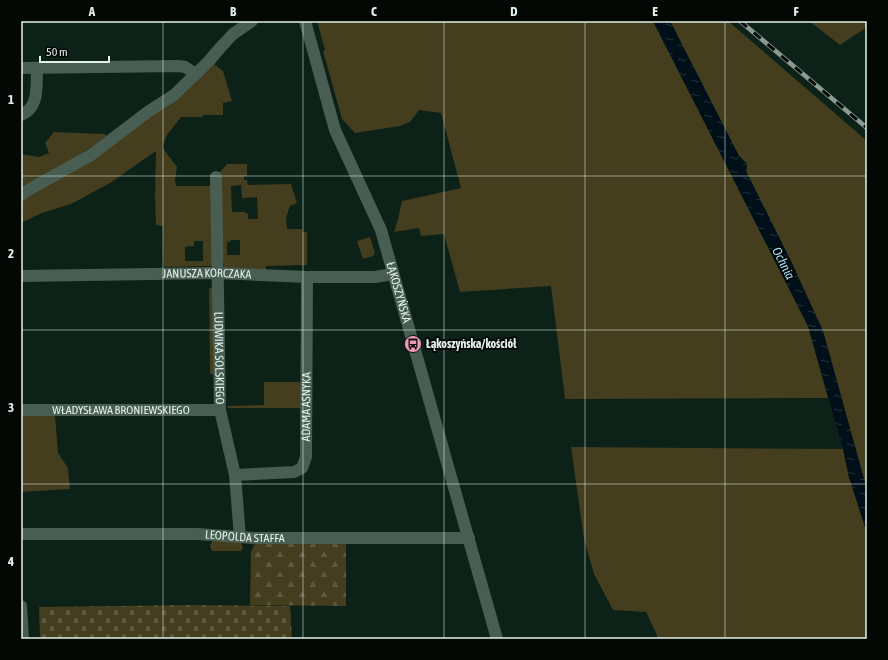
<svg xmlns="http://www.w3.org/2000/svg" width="888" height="660" font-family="'Asap Condensed',sans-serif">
  <defs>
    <pattern id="forest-firs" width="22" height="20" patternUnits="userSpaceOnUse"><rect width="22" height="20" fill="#443d1e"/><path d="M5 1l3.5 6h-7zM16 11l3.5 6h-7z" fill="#5f593f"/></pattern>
    <pattern id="cemetery-stones" width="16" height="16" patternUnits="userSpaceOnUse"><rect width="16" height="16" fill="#443d1e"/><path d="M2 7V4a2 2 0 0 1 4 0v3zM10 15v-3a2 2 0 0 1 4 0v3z" fill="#5f593f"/></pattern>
    <pattern id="water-ripples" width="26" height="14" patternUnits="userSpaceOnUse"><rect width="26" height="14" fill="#000f18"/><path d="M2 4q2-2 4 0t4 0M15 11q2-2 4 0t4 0" fill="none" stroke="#25323a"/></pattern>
  </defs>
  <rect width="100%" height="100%" fill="#0c2118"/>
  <!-- green -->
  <path fill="#443d1e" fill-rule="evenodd" d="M317,21h336l155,305 20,72 -263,1 -14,-113 -91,6 -16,-58 -23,2 -2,-8 -25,4 4,-13 4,-18 59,-13 -20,-75 -22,-3 -9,12 -10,4 -45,7 -13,-14 -19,-68 2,-1z
    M670,21h58l139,120v349l-44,-159 -77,-160 1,-7 -8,-8z
    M809,21h58v6l-27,18z
    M211,62l12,9 9,30 -9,2v12h-20v2h-22l-14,18 -5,12 15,20 -2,13 1,6h33l1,-1h3v81l-49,1 -1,-41 -7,-1 -1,-28 1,-46 -46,32 -39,21 -29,9 -21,10v-26zM194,241h9v20h-18v-14l9,-1z
    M54,132l51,2 2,3 -5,6 -81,48v-37l18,3 10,-4 -4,-10z
    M227,164h20v12h-3v4h3l1,5 43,-1 6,19 -7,3 -4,12 1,11h15v3h5v33l-41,1v4l-42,-1v-7h-3l-1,-90zM241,185l1,13 15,-1 1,22h-10v-5l-4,-2h-12l-1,-26zM231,240h9v15h-13v-13h3z
    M370,237l5,16 -2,3 -10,3 -6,-18z
    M214,287l2,87h-6l-1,-86z
    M264,382h37l1,26h-74l-1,-2 37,-1z
    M21,414l34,1 3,38 10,15 2,21 -49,3z
    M571,447l272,2 6,28 18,56v106h-210v-4l-11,-23 -33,-2 -19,-36 -10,-35z
    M213,539l28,3 2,6 -2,3h-29l-2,-5z"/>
  <!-- forest -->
  <path fill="url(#forest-firs)" d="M257,543h89v63l-96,-1 1,-53 3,-7z"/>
  <!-- cemetery -->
  <path fill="url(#cemetery-stones)" d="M195,605l95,1 2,33h-252l-1,-32z"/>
  <!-- water -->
  <path fill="url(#water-ripples)" d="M653,21h17l69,135 8,8 -1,7 46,92 31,68 44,159v43l-18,-56 -6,-28 -35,-123z"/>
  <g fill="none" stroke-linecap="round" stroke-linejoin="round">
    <!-- minor -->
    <g stroke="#485e53" stroke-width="12">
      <path id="s1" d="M305,21l30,109 46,100 116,409"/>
      <path d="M21,68l157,-2 7,1 11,7"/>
      <path d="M21,115c19,-8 15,-29 16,-47"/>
      <path id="s2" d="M216,177l4,233 15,65 5,62"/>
      <path d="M21,195l9,-6 61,-34 58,-44 25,-16 35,-34 11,-13 13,-14 19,-13"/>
      <path id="s3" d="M21,276l196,-3 90,4h68l18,-3"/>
      <path id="s4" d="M21,410h199"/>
      <path id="s5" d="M235,475l59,-3 8,-4 4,-11 1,-180"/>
      <path id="s6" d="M21,534h176l57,4h215"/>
      <path d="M21,606l2,33"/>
    </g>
    <!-- rail casing -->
    <g stroke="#8b9b93" stroke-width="4.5">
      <path id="rail" d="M740,21l127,107"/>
    </g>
    <!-- rail -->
    <use href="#rail" stroke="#030805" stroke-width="3" stroke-dasharray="9" stroke-linecap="butt"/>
  </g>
  <!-- grid -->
  <path fill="none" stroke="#e4f0ea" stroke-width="1" stroke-opacity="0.55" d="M163,21v618M303,21v618M444,21v618M585,21v618M725,21v618M21,176h846M21,330h846M21,484h846"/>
  <!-- icons -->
  <defs>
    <g id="bus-disc" transform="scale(0.9)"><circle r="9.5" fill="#ef9ab8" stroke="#030805"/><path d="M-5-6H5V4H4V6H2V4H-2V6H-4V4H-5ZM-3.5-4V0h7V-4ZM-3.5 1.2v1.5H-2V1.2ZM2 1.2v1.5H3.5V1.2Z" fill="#111"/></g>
  </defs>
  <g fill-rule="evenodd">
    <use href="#bus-disc" x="413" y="344"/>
  </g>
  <g text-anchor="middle" stroke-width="4" stroke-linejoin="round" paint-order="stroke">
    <!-- street labels -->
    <g font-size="12" fill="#e4f0ea" stroke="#030805">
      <text dy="4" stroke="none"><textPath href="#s3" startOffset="186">JANUSZA KORCZAKA</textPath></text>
      <text dy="4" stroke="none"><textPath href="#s1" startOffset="288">ŁĄKOSZYŃSKA</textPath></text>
      <text dy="4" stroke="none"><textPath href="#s2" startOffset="181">LUDWIKA SOLSKIEGO</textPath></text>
      <text dy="4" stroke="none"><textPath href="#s5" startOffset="130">ADAMA ASNYKA</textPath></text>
      <text dy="4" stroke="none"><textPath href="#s4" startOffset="100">WŁADYSŁAWA BRONIEWSKIEGO</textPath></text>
      <text dy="4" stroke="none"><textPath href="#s6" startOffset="224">LEOPOLDA STAFFA</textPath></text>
    </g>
    <!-- poi labels -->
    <g font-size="12" font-weight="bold" fill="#e4f0ea" stroke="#030805" text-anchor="start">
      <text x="426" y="348">Łąkoszyńska/kościół</text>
    </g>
    <!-- water labels -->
    <g font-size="13" font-style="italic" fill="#a4dcf7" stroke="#030805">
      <text transform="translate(784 263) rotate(63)" y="5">Ochnia</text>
    </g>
  </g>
  <!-- border -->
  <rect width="888" height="660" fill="none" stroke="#030805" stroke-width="44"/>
  <!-- scale -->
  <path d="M40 56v6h69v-6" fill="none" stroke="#e4f0ea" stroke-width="2"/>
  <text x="46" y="56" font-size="12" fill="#e4f0ea" stroke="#030805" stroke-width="3" paint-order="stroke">50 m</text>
  <rect x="22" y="22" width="844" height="616" fill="none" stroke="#e4f0ea" stroke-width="1.5"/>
  <g font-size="13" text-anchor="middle" font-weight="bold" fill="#e4f0ea">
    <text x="92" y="16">A</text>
    <text x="233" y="16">B</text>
    <text x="374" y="16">C</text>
    <text x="514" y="16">D</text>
    <text x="655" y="16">E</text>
    <text x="796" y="16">F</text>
    <text x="11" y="104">1</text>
    <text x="11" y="258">2</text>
    <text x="11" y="412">3</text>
    <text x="11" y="566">4</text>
  </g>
</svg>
